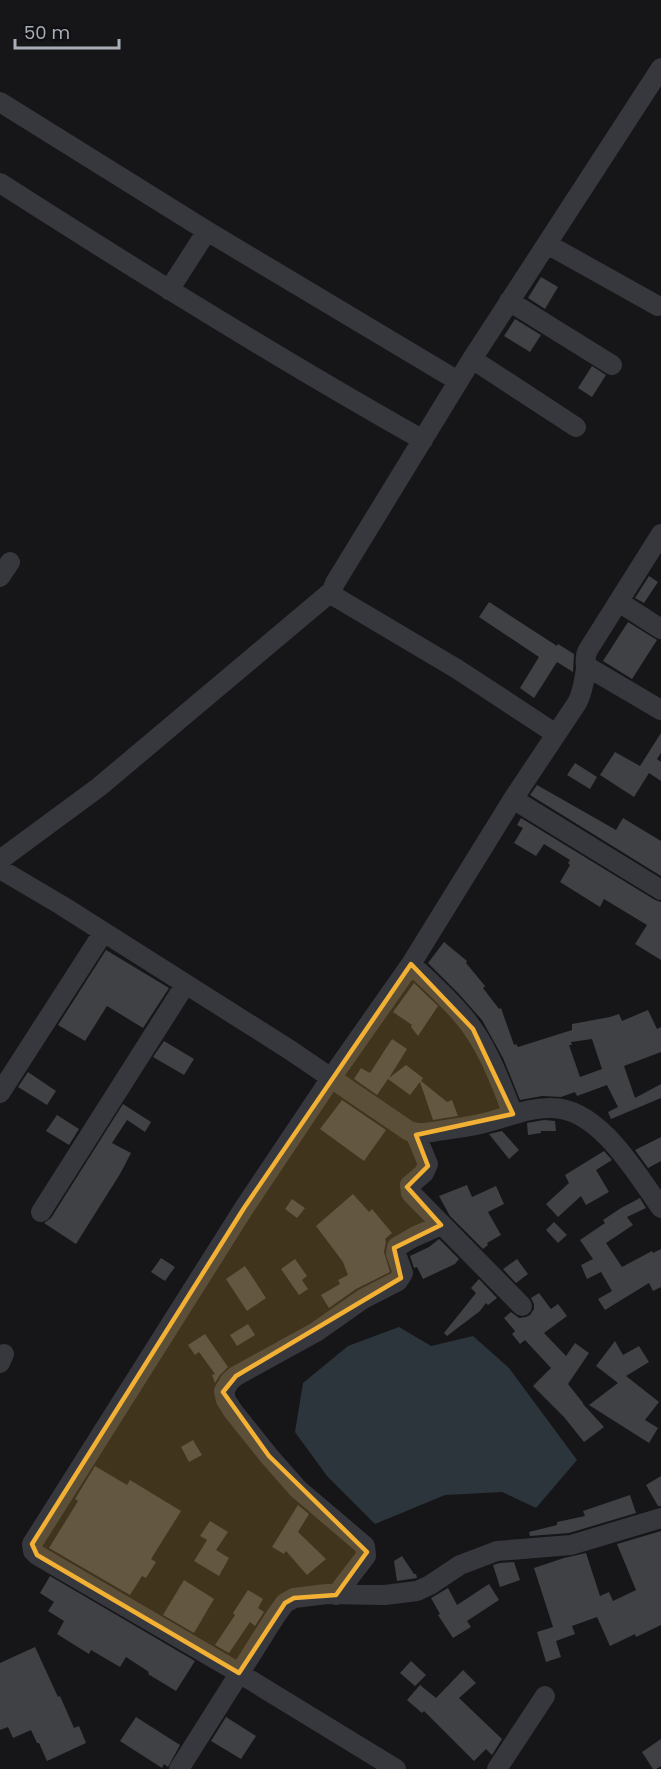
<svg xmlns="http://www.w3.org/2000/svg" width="661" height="1769" font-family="Poppins,sans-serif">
  <rect width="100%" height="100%" fill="#161618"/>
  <!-- water -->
  <path fill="#2c353c" d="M399,1327l32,19 42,-10 36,32 68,92 -41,48 -34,-16 -57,3 -70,29 -48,-48 -32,-44 8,-49 45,-37z"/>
  <!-- building -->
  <path fill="#404145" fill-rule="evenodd" d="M541,277l17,10 -13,22 -17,-11z
    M515,319l26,16 -11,17 -26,-16z
    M592,366l14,9 -14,22 -14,-9z
    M649,576l9,6 -14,21 -9,-5z
    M489,602l68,44 1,-2 16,10 -1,18 -16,-10 -23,36 -14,-10 19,-31 -60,-40z
    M628,622l29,18 -25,39 -29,-18z
    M661,733v20l-4,6 4,3v19l-12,-8 -15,24 -34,-22 15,-23 25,14z
    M575,763l22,14 -7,12 -23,-14z
    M537,785l79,45 7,-12 38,23v35l-131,-81z
    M521,818l134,82 6,2v58l-26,-16 12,-19 -43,-26 -4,8 -40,-25 10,-17 -2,-2 2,-3 -26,-16 -8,12 -22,-13 9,-15 -6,-3z
    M444,942l23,19 -1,2 19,23 -2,2 16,21 2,-1 13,37 2,-1 2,3 54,-17v-6l38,-7 9,-3 3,7 26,-11 9,19 4,-2v25l-37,14 11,32 26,-14v14l-50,21 -3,-7 10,-5 -11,-22 -30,11 -2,-4 -14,5 -19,-1 -22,4 -17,-42 -21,-38 -23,-26 -31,-31zM592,1039l10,30 -22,8 -11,-32h3l-1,-3z
    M106,950l63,38 -26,40 -36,-22 -22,35 -27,-16z
    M414,983l24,23 -20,30 -7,-9 1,-2 -19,-13z
    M392,1039l15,10 -18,29 17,-13 17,13 -2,3 26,21 5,-2 6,16 -25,4 -13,-38 -10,13 -22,-16 -11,16 -23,-16 7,-11 9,5z
    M164,1041l30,18 -10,16 -31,-18z
    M28,1072l28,19 -9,14 -29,-18z
    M342,1100l44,30 -22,31 -44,-32z
    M123,1104l28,18 -6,10 -18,-12 -15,23 19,10 -11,21 -44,70 -32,-21 7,-5z
    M57,1115l22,14 -10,16 -23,-14z
    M544,1120l11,1 1,10h-15v2l-13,2 -1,-12z
    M502,1131l17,19 -10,9 -20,-25z
    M661,1137v24l-13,7 -13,-18z
    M604,1151l8,9 -16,10 13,22 -23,13 -5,-9 -23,21 -12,-13 23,-21 -4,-8z
    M467,1185l5,12 24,-11 8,18 -16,8 13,23 -14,8 1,2 -5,4 -33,-33 -11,-20z
    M353,1194l16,18 3,-3 20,24 -7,6 1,3 -2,10 6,20 -34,17 -27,19 -8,-13 19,-11 -2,-4 10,-5 -5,-13 -27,-36z
    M640,1198l6,10 -19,9 6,8 -27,18 16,24 30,-16 1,2 8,-4v38l-8,4 -4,-8 -44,27 -7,-11 14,-8 -11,-19 -14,7 -6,-14 12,-6 -13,-19 25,-17 -2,-3 18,-12z
    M292,1199l13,9 -8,10 -12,-9z
    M554,1222l13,13 -9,8 -12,-13z
    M439,1239l20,20 -4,5 -32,15 -6,-12 -3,1 -4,-12 19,-9z
    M161,1258l14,9 -10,14 -14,-9z
    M295,1259l12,17 -5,4 6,9 -9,6 -18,-26z
    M517,1259l11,15 -12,9 -13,-14z
    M245,1266l21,32 -19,13 -21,-32z
    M479,1279l18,19 -9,7 -2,-2 -6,8 -33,25 -3,-3 32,-40 -5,-5z
    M539,1293l12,16 7,-5 9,12 -23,17 22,23 9,-13 14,10 -21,31 15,19v1l21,23 -20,15 -20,-25 -31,-31 18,-18 -26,-28 -5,4 -8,-10 3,-3 -11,-13 7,-6 8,6 7,-1 4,-2 4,-6v-5l-3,-6z
    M248,1324l7,11 -18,11 -7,-11z
    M205,1334l23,33 -8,8 -5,8 -3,-8 3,-1 -16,-22 -4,3 -7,-10z
    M615,1341l8,14 16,-9 10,16 -23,14 33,26 -14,18 13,8 -9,15 -60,-38 29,-22 -22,-17z
    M193,1440l9,15 -13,7 -8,-15z
    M95,1466l32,19 3,-5 51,31 -30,48 5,3 -10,16 -4,-2 -12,19 -81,-47 29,-47 -3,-2z
    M661,1476v30h-3l-12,-21z
    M630,1495l6,18 -67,20 -39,3 -1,-4 28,-7v-3l28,-6 -2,-5z
    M298,1505l11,9 -11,18 28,27 -19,16 -21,-24 -2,3 -12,-7z
    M210,1521l18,11 -12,18 13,8 -10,18 -25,-15 13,-21 -7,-4z
    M661,1531v94l-25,12 -1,-3 -25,12 -13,-29 -25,9 3,8 -19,7 5,16 -15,5 -9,-30 16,-5 -19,-59 30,-10 22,-5 14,43 9,-4 4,9 23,-11 -19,-46z
    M402,1556l12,18h2l1,4 -20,3 -3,-20z
    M514,1562l6,18 -20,7 -7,-22 7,-2z
    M50,1576l145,85 -19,30 -28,-17 1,-2 -23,-15 -6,10 -29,-17 -2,4 -32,-20 7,-13 -16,-10 6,-9 -14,-9z
    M184,1580l30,19 -20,34 -31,-18z
    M489,1584l10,16 -32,21 4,6 -18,11 -15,-23 2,-1 -9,-16 17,-10 9,17z
    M248,1590l15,9 -5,9 6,4 -9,14 -5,-4 -21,31 -14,-8 20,-30 -2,-2z
    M35,1647l23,50 2,-1 14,32 5,-2 7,17 -39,18 -8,-18h-2l-6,-13 -18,8 -5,-11 -8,3v-67z
    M411,1661l15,14 -11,11 -15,-13z
    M463,1670l13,13 -17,15 43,41 -10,16 -6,-6 -12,12 -50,-50 -2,2 -15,-13 13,-15 16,13z
    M136,1717l44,28 -12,22 -4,-3 -2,4 -42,-27z
    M226,1717l30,19 -15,23 -30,-18z
    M661,1739v27l-5,3h-3l-11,-17z"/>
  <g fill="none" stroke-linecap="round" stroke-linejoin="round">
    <!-- minor -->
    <path stroke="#37383d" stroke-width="20" d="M0,102l207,129 251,150
      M0,183c139,89 279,176 423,257
      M547,244l111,62
      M169,290l38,-59
      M509,301l103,64
      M472,359l104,68
      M0,577l10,-15
      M619,602l42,27
      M586,666l75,44
      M556,734l-99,-65 -123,-73 -2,-5 3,-8 137,-224 189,-291
      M513,799l148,91
      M0,860l99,-73 233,-196
      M0,869l61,36 229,145 119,81 8,2h8c18,-3 37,-5 55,-9 24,-5 47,-17 72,-16 47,0 85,66 109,100
      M411,964c18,17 36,33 52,52 24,28 37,65 50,98
      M0,1093l103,-160
      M415,1133l13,31 -4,9 -14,12 1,8 111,113
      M41,1212l144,-227
      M0,1363l4,-9
      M336,1595l30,-39 -1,-10 -67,-57 -29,-33 -36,-45 -7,-11 -2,-9 6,-10 6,-5 80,-44 47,-33 35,-18 5,-8 -7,-19 1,-7 17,-10 27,-12
      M179,1769l96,-152 10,-14 9,-5 33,-4 58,1 32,-4 13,-6 30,-20 37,-14 74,-6 90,-27
      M396,1769l-157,-96 -202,-118 -4,-4 -1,-7 212,-336 87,-130 80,-114 102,-165 64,-96c6,-11 7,-22 9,-34 0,-8 -2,-12 2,-19l73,-116
      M497,1769l48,-73"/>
  </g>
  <!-- marked area -->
  <path fill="#f2b134" fill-opacity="0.2" stroke="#f2b134" stroke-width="4.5" stroke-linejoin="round" d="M411,964l62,65 40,85 -97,21 12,31 -21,21 34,38 -47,23 7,30 -165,98 -13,16 46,64 98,96 -31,43 -42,3 -9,5 -46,70 -202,-118 -5,-11 212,-336z"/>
  <!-- scale -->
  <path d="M15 39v9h104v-9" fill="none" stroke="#a8adb8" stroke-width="3"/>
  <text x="24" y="39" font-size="18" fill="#a8adb8" stroke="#111113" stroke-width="4.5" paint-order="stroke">50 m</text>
</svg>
